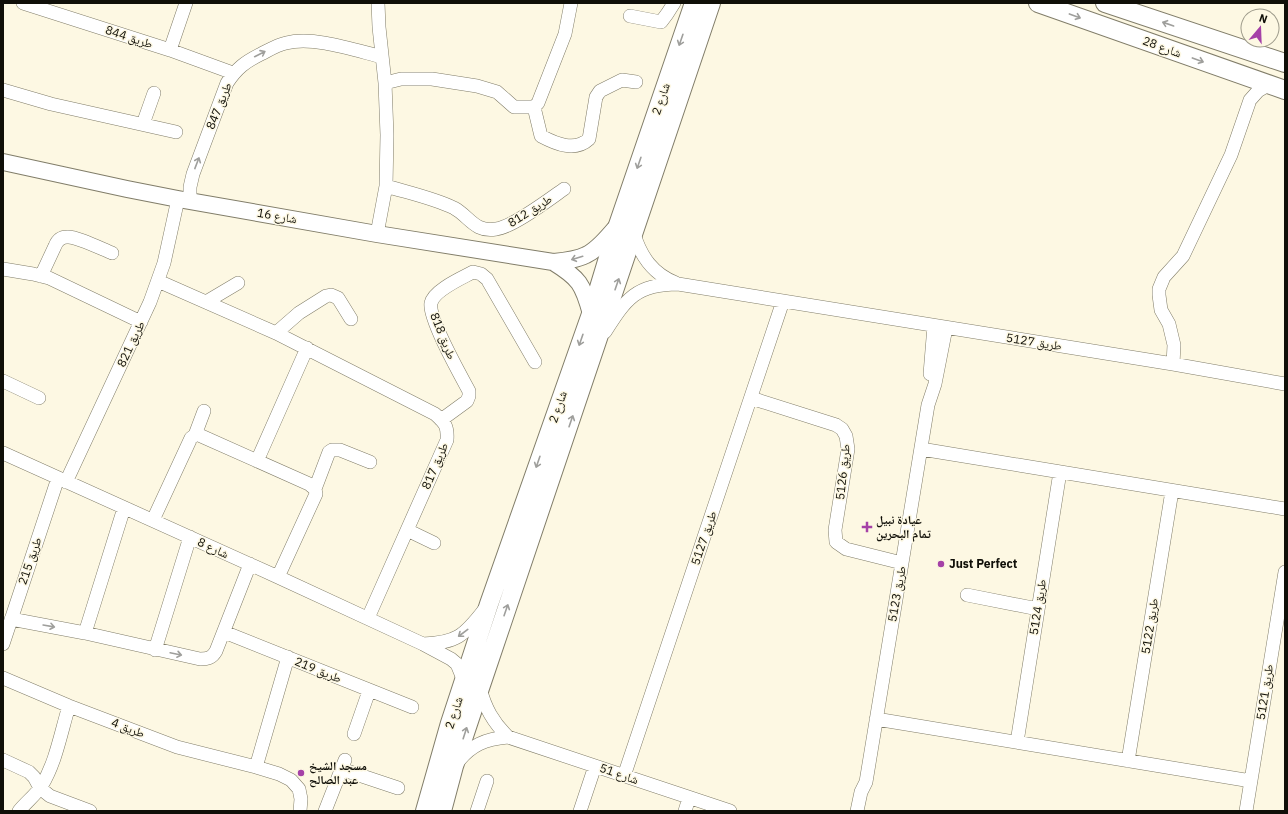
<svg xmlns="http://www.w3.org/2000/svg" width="1288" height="814" font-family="'IBM Plex Sans','Noto Naskh Arabic',sans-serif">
  <rect width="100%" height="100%" fill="#fdf8e3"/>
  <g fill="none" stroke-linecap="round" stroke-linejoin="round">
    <!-- minor casing -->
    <g stroke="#817d69" stroke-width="14">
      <path id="minor" d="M23,3l147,47 63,23
        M630,16l31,6 6,-8 7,-11
        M170,50l16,-47
        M385,83l16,-4h31l45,7 20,6 17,15h20
        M3,90l48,14 125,28
        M534,107l7,29c15,8 34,16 48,3l7,-42 4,-6 22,-11 14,2
        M534,107l4,-4 27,-69 6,-31
        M143,124l11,-31
        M386,186c23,7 47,12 68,22 15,8 21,25 42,21 17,-2 52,-29 68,-40
        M190,201v-14l3,-13 34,-91c10,-15 18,-21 34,-29 8,-4 16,-9 25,-11 28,-7 68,7 96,14
        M377,234l9,-48 1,-51 -2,-52 -6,-56 -1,-24
        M634,234c7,23 19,40 42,49
        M3,269l30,5 16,4 92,44
        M41,276l14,-30c2,-5 6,-9 12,-9 9,-1 35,12 45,16
        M158,281l118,52 159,81c10,9 13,12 12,26l-79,178
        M206,302l32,-19
        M605,332c21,-33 31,-48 73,-48l495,80 112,20
        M276,333l23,-20 27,-17 5,-1 7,3 13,21
        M1173,364l1,-19 -5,-21 -8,-14 -2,-15v-6l5,-12 19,-21 48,-101 19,-55 8,-9 10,-6
        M930,374l4,-48
        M3,381l36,17
        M751,398l85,27 6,4 4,7 2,13 -13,81 1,12 10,7 56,14
        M441,420l26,-19 2,-5v-5c-8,-15 -41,-73 -38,-88 3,-13 31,-25 42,-31l8,2 6,5 48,83
        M195,435l9,-24
        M921,449l364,60
        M3,453l275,124 145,67 28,15 6,5 7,17
        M257,461l50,-113
        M66,482l84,-180 14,-39 14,-64
        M315,489l14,-37 3,-2h8l30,12
        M153,520l38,-82 4,-3h4l110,49 6,5 1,5 -38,83
        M407,530l27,13
        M967,595l71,14
        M11,619l74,14 115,26c8,0 12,-1 16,-8l34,-87
        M224,632l188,75
        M85,633l39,-125
        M3,644l55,-166
        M423,644c33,-1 41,-8 61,-34
        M155,650l35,-113
        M3,678l66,28 108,41 79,20 23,7 12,6 8,9 2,10 -1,12
        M480,688c5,20 13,34 28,49l222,74
        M876,719l375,62
        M354,734l15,-43
        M1017,742l43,-270
        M3,760l26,12 5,5 6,11 10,8 40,15
        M1128,761l44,-270
        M457,763c14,-18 28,-24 51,-26
        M256,767l32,-110
        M341,772l6,-1 51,17
        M624,776l159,-475
        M19,811c7,-9 17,-16 23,-26 14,-23 19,-53 27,-79
        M325,811l20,-51
        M477,811l10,-30
        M580,811l15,-45
        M685,811l4,-13
        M857,811l4,-19 5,-10 62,-377 7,-21 11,-56
        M1246,811l39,-239"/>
    </g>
    <!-- tertiary casing -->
    <g stroke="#817d69" stroke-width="18">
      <path id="tertiary" d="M3,162l124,27 51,10 199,35 176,28c11,-1 23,-2 33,-7 13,-6 23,-20 32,-30
        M553,262c26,16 30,22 38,52"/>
    </g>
    <!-- secondary casing -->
    <g stroke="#817d69" stroke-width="20">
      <path id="secondary" d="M1038,3l247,87
        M1105,3l180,60
        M425,811l25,-88 39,-119 102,-290 27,-89 76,-222
        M442,811l12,-45 26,-78 231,-685"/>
    </g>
    <!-- minor -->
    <use href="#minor" stroke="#fff" stroke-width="13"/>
    <!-- tertiary -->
    <use href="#tertiary" stroke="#fff" stroke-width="16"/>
    <!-- secondary -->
    <use href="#secondary" stroke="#fff" stroke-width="18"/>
  </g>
  <!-- one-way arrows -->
  <defs><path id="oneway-shaft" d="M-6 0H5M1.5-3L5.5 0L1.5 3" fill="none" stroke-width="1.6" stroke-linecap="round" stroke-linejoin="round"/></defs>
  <g stroke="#9f9f9c">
    <use href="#oneway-shaft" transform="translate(1075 16) rotate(20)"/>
    <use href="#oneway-shaft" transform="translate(1168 24) rotate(-161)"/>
    <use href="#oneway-shaft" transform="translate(681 40) rotate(109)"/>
    <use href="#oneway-shaft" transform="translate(260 54) rotate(-27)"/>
    <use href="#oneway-shaft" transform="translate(1198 60) rotate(20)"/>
    <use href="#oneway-shaft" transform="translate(197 163) rotate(-69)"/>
    <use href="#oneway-shaft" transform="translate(639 163) rotate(109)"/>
    <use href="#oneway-shaft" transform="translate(577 258) rotate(163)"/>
    <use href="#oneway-shaft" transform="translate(617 284) rotate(-71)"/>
    <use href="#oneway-shaft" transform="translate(581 340) rotate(109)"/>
    <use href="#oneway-shaft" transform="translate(571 421) rotate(-71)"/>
    <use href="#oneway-shaft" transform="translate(538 462) rotate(109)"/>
    <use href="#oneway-shaft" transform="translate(506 610) rotate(-71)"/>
    <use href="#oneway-shaft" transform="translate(49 626) rotate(10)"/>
    <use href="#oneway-shaft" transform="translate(463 633) rotate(143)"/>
    <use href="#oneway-shaft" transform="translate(176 654) rotate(12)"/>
    <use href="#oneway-shaft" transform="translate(465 733) rotate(-72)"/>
  </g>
  <!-- markers -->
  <g fill="#a541a7" stroke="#fdf8e3" stroke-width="1.5">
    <path d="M865 521h4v4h4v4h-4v4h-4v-4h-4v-4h4z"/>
    <circle cx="941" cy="564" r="4"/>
    <circle cx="301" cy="773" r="4"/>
  </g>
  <g text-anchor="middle" stroke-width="3" stroke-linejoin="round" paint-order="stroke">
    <!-- street labels -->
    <g font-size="12" fill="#100f08" stroke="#fdf8e3">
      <text transform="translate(129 37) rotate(18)" y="4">طريق 844</text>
      <text transform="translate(1162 47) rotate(20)" y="4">شارع 28</text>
      <text transform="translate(661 99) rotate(-71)" y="4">شارع 2</text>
      <text transform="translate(219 106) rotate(-68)" y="4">طريق 847</text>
      <text transform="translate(530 211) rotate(-32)" y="4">طريق 812</text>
      <text transform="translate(277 216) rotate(10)" y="4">شارع 16</text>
      <text transform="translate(443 336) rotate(68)" y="4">طريق 818</text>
      <text transform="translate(1034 342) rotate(9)" y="4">طريق 5127</text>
      <text transform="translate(131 344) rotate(-65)" y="4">طريق 821</text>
      <text transform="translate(558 407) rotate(-71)" y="4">شارع 2</text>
      <text transform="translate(435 466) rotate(-67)" y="4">طريق 817</text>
      <text transform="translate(843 472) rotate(-84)" y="4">طريق 5126</text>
      <text transform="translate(704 538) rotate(-71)" y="4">طريق 5127</text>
      <text transform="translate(213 548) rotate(25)" y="4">شارع 8</text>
      <text transform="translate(30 561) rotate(-71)" y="4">طريق 215</text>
      <text transform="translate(897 594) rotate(-80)" y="4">طريق 5123</text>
      <text transform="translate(1038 607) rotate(-81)" y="4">طريق 5124</text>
      <text transform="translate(1150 626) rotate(-81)" y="4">طريق 5122</text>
      <text transform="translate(318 670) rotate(22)" y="4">طريق 219</text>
      <text transform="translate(1265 692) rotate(-81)" y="4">طريق 5121</text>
      <text transform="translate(454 713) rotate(-72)" y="4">شارع 2</text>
      <text transform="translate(128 728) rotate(21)" y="4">طريق 4</text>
      <text transform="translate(619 774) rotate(19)" y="4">شارع 51</text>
    </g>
    <!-- poi labels -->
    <g font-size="12" font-weight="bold" fill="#100f08" stroke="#fdf8e3" text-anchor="start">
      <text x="876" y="524">عيادة نبيل<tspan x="876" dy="14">تمام البحرين</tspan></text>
      <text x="949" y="568">Just Perfect</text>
      <text x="309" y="770">مسجد الشيخ<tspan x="309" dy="14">عبد الصالح</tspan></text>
    </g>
  </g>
  <!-- border -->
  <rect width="1288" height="814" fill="none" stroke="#100f08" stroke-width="8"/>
  <!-- north arrow -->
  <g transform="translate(1260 28) rotate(19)"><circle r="19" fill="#fdf8e3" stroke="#9e9b8b"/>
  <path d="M0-3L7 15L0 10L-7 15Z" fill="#a541a7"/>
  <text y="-6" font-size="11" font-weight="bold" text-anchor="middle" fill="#100f08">N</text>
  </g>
</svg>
